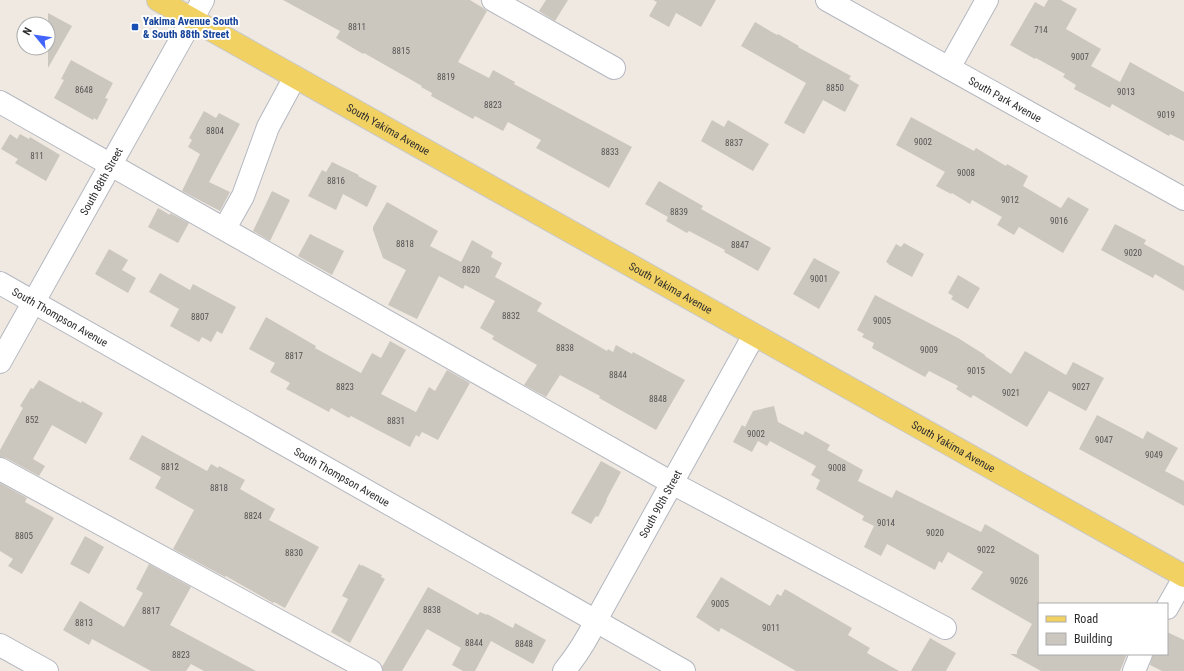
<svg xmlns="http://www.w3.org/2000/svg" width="1184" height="671" font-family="'Roboto Condensed',sans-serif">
  <rect width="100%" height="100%" fill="#efe9e1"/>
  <!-- building -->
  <path fill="#cbc7bf" d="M283,0h187l13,8 4,3 -29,51 31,16 4,-8 22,12 -1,2 118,63 -23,41 -73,-40 5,-8 -33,-18 -5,9 -28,-15 -2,3 -42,-23 1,-3 -11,-6 1,-1 -58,-33 -1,1 -27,-16 4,-7z
    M546,0h22l-13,21 -16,-10z
    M653,0h63l-15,27 -25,-14 -7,14 -20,-11 8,-14z
    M1048,0h13l16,9 -11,20 35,20 -10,17 29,16 10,-20 54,30v49l-14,-7 -1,2 -57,-32 -2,4 -36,-19 2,-4 -13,-8 2,-3 -29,-16 -1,1 -25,-14 25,-43 9,5z
    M48,13l24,13 -24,42z
    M755,22l22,13 1,-1 21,12 -1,1 53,29 -2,3 10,6 -14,27 -22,-12 -19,34 -20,-11 22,-40 -65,-37z
    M71,60l42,23 -8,15 3,1 -11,21 -3,-2 -1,2 -39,-22 10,-18 -3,-1z
    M204,111l12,7 3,-5 21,11 -31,58 21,10 -10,19 -38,-20 18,-37 -12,-7 4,-7 -3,-2z
    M911,117l63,34 2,-3 30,18 1,-2 21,12 -5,10 36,21 2,1 7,-11 21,12 -26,44 -44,-26 -5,8 -17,-10 5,-8 -30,-17 -2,4 -18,-11 -1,1 -15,-8 9,-14 -49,-27z
    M712,120l12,7 4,-7 41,24 -16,27 -52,-30z
    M10,134l7,5 3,-5 9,5 1,-2 30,18 -14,26 -31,-18 3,-4 -17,-10z
    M332,162l27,13 -1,1 19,10 -10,21 -24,-13 -7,16 -28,-14 14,-26 4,2z
    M659,181l44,25 -2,3 70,39 -13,23 -34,-19 1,-2 -36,-19 -2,2 -21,-12 2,-4 -23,-13z
    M272,191l18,9 -20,41 -17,-10z
    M387,202l51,29 -8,15 31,16 11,-22 21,12 -2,5 11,6 -7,14 47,26 -5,8 70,40 1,-2 5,3 3,-7 16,9 1,-2 52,28 -29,50 -57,-32 1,-2 -40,-21 -14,22 -22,-12 13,-20 -45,-26 2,-3 -14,-8 15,-27 -30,-16 -2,4 -24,-13 -22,43 -29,-14 18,-35 -23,-12 -10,-28v-3z
    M158,208l12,7v-2l19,10 -11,20 -30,-16z
    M1115,224l31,16 -2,4 40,22v25l-29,-17 -2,4 -52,-28z
    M310,234l34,17 -12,24 -34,-19z
    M904,243l20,11 -12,23 -24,-13h1l-3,-2 10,-18 5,3z
    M109,249l19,11 -6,10 14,8 -8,15 -33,-19z
    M814,258l26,14 -21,37 -26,-15z
    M160,273l30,17 3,-6 43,23 -14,27 -5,-3 -6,11 -9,-5 -3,5 -29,-16 9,-17 -30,-17z
    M958,275l22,13 -12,21 -17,-10 2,-3 -5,-3z
    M875,295l83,43 27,17v1l26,18 14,-23 41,24 7,-13 31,16 -18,33 -37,-20 -22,36 -54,-32 -2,3 -15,-9 2,-3 -29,-15 -4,6 -53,-29 2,-5 -12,-6 2,-3 -7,-4z
    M266,317l50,29 -1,2 46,25 11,-20 9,5 9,-17 16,9 -25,44 35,18 13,-25 6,4 12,-21 23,13 -32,57 -16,-8 -3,5 -3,-2 -6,12 -59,-31 -2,2 -18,-10 -2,4 -43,-23 4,-6 -20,-11 5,-9 -26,-14z
    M39,380l42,23 1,-2 21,12 -17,31 -34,-19 -19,34 12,7 -6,10 -33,-18 -6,-1v-7l23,-42 -3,-2 11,-18 2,1z
    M774,406l4,16 25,13 2,-4 25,14 -3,5 36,20 -5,11 34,17 4,-8 85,42 4,-8 54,31v99h88l-7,17h-79l-31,-17h7v-3l15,-27 -61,-35 12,-17 -35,-20 -6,11 -3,-2 -4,9 -48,-26 -6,12 -17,-9 10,-21 -12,-6 2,-4 -48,-27 4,-9 -9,-5 5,-9 -46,-25 -3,5 -9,-5 -6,11 -19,-10 9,-17 3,2 8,-16z
    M1097,415l46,24 4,-8 31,17 -13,23 19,10v25l-105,-57z
    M142,435l65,36 4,-7 7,4 1,-2 26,14 -5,9 35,20 -6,11 50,27 -34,61 -11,-6 -1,1 -47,-27 -1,1 -52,-28 21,-39 -39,-22 6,-11 -32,-18z
    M601,461l20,11 -15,28h1l-9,17 -2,-1 -5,8 -20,-11z
    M0,483l27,15 -2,4 29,16 -32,56 -14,-8 5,-7 -13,-8z
    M85,536l19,11 -15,27 -19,-10z
    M149,564l42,23 -21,38 86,46h-52l-13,-7 -5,7h-35l-59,-32 -3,6 -26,-15 17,-29 44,26 19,-34 -7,-4z
    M359,564l3,2v-1l20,10 -1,2 4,2 -35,64 -19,-11 17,-33 -6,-3z
    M721,577l49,29 7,-12 4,2 4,-7 67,39 -4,7 22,13 -3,5 32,18h-103l-75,-43 -2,4 -23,-15z
    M428,587l50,28 2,-3 7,3v-1l26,14 2,-5 31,17 -13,24 -42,-23 -16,30h-12l-11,-6 9,-17 -34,-19 -25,42h-19l-1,-4z
    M1167,632l17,8v31h-22l-12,-6 3,-11h14z
    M930,638l26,15 -10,18h-35z"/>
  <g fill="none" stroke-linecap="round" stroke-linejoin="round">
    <!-- minor casing -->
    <g stroke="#b4b7c1" stroke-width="24">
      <g id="minor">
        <path d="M493,0l121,68"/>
        <path id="s1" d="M827,0l357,199"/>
        <path d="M949,68l38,-68"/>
        <path d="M0,102l672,381 273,145"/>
        <path d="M225,228l18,-32 25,-69 27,-50"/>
        <path id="s2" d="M0,283l684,388"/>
        <path id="s3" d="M0,362l203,-362"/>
        <path d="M0,469l371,202"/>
        <path d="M1167,608l17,-30"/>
        <path d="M0,645l47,26"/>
        <path id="s4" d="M564,671c13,-16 23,-31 32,-51l158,-285"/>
        <path d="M1134,671l7,-17"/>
      </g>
    </g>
    <!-- major casing -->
    <g stroke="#c9c9c9" stroke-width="24">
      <g id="major">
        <path id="s5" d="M158,0l1026,576"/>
      </g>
    </g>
    <!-- minor -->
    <use href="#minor" stroke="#fff" stroke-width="22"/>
    <!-- major -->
    <use href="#major" stroke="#f2d163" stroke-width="22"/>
  </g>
  <!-- markers -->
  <rect fill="#1a4fb4" stroke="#fff" stroke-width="1.5" x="131" y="23" width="8" height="8" rx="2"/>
  <g text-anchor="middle" stroke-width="4" stroke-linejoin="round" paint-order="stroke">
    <!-- number labels -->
    <g font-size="9" fill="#555452">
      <text x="357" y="30">8811</text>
      <text x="1041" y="33">714</text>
      <text x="401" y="54">8815</text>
      <text x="1080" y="60">9007</text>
      <text x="446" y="80">8819</text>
      <text x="835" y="91">8850</text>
      <text x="84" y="93">8648</text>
      <text x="1126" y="95">9013</text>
      <text x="493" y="108">8823</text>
      <text x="1166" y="118">9019</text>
      <text x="215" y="134">8804</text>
      <text x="923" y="145">9002</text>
      <text x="734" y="146">8837</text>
      <text x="610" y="155">8833</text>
      <text x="37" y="159">811</text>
      <text x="966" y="176">9008</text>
      <text x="336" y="184">8816</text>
      <text x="1010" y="203">9012</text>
      <text x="679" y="215">8839</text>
      <text x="1059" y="224">9016</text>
      <text x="405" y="247">8818</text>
      <text x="740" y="248">8847</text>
      <text x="1133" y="256">9020</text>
      <text x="471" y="273">8820</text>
      <text x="819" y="282">9001</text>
      <text x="511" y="319">8832</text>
      <text x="200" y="320">8807</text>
      <text x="882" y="324">9005</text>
      <text x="565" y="351">8838</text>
      <text x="929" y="353">9009</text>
      <text x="294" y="359">8817</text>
      <text x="976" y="374">9015</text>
      <text x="618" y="378">8844</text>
      <text x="345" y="390">8823</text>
      <text x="1081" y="390">9027</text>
      <text x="1011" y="396">9021</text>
      <text x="658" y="402">8848</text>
      <text x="32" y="423">852</text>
      <text x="396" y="424">8831</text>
      <text x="756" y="437">9002</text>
      <text x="1104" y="443">9047</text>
      <text x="1154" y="458">9049</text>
      <text x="170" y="470">8812</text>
      <text x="837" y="471">9008</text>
      <text x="219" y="491">8818</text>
      <text x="253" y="519">8824</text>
      <text x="886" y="526">9014</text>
      <text x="935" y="536">9020</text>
      <text x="24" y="539">8805</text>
      <text x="986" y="553">9022</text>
      <text x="294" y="556">8830</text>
      <text x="1019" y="584">9026</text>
      <text x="720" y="607">9005</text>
      <text x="432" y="613">8838</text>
      <text x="151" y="614">8817</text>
      <text x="84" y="626">8813</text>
      <text x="771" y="631">9011</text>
      <text x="474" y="646">8844</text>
      <text x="524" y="647">8848</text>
      <text x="181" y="658">8823</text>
    </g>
    <!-- transit labels -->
    <g font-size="11" font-weight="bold" fill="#164399" stroke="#fff" text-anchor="start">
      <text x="143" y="25">Yakima Avenue South<tspan x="143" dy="13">&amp; South 88th Street</tspan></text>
    </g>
    <!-- street labels -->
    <g font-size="11" fill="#2e2e2e" stroke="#fff">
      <text dy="4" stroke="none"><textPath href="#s1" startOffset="204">South Park Avenue</textPath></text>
      <text dy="4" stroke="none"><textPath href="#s5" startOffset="264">South Yakima Avenue</textPath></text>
      <text dy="4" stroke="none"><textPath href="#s3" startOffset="207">South 88th Street</textPath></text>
      <text dy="4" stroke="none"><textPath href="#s5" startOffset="588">South Yakima Avenue</textPath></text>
      <text dy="4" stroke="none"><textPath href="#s2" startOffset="69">South Thompson Avenue</textPath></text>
      <text dy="4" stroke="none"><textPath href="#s5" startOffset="912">South Yakima Avenue</textPath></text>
      <text dy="4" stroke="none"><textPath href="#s2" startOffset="393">South Thompson Avenue</textPath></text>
      <text dy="4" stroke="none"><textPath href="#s4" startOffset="193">South 90th Street</textPath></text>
    </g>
  </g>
  <!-- legend -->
  <rect x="1038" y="603" width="130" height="52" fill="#ffffff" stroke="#ababab"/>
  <rect x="1046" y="616" width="20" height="6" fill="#f2d163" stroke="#ababab"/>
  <text x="1074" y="623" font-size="12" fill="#2e2e2e">Road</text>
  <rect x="1046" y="633" width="20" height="12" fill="#cbc7bf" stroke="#ababab"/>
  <text x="1074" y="643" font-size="12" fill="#2e2e2e">Building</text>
  <!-- north arrow -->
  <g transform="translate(36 36) rotate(299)"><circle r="19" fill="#ffffff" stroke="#ababab"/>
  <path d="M0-3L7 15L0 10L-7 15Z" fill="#4264fb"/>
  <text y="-6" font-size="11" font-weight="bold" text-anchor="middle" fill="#2e2e2e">N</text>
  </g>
</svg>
